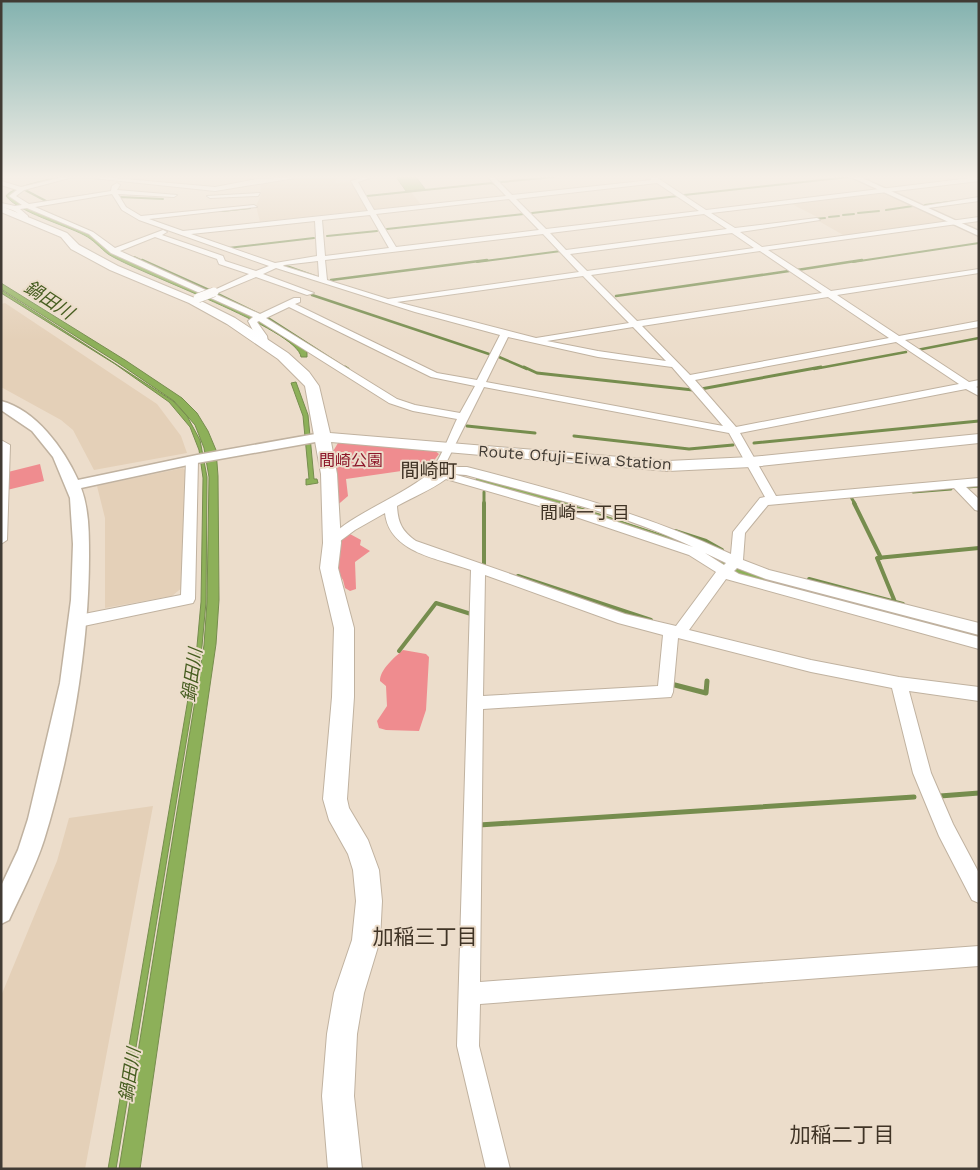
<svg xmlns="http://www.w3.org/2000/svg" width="980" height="1170" font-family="'Work Sans','Noto Sans JP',sans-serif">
  <rect width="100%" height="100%" fill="#ecddcb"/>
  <!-- built -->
  <path fill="#e4d0b8" d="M303,177h32l1,6 16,-1 15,28 -107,12 -4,-16 5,-11 -1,-14z
    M411,192l11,14 -49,4 -8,-13z
    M883,192l65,30 -103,14 -30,-17 4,-1 -29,-15z
    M5,303l152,101 24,32 6,17 -93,17 -21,-40 -12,-10 -60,-33v-83z
    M183,468l4,4 -3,114 -12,10 -67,12v-90l-8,-32z
    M153,806l-68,363h-84v-173l56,-135 12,-43z"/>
  <!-- green -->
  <path fill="#ef8c8f" d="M338,443l95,6 6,5 -10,13 -83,12 2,17 -14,12 -2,-55z
    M40,464l4,17 -37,9 1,-18z
    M350,534l11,6 -1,5 10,6 -15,11 1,27 -6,2 -5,-3 -2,-8 -5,-7 1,-31z
    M403,650l23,4 3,3 -3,53 -7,21 -33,-1 -7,-2 -2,-7 10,-15 -1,-20 -6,-5c0,-12 15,-24 23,-31z"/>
  <!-- water -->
  <path fill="#8db059" stroke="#768d4e" d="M65,177l-45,12 -10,7 31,18 49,21 20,15 151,71 46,28v8h-6c-3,-28 -164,-84 -193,-103 -8,-6 -14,-14 -24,-19 -19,-10 -66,-23 -78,-39 5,-9 48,-19 59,-19z
    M396,177h20l9,12 -19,2z
    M1,283l124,77 57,38 15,15 11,18 8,19 2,26 1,124 -3,44 -76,525h-21l85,-524 3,-43 2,-125 -5,-29 -9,-23 -21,-24 -56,-38 -117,-74z
    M1,290l172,111 14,15 13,24 7,37 -1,125 -4,44 -86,523h-8l89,-523 4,-44 2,-124 -4,-28 -9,-23 -21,-25 -54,-38 -114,-71z
    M296,382l12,33 6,64h3l1,4 -12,2v-6h3l-6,-63 -12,-33z
    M478,477l79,23 139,46 39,22 18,6 226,60v5l-235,-62 -44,-25 -225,-71z"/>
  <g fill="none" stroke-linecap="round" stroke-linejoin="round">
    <!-- stream-far4 -->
    <path stroke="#768d4e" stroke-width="2" d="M278,178l13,-1
      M501,182l53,-5
      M25,190l21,11
      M684,195l165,-18
      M367,196l125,-13 5,3
      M121,201l-1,-4 43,2
      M925,205l32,-4
      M886,210l27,-4
      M222,211l28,-3
      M532,213l146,-17
      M858,213l21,-2
      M843,215l11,-1
      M829,217l10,-1
      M814,219l11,-1
      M387,229l137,-15
      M327,236l50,-5
      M228,248l86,-10
      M134,257l11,5
      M477,262l84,-11 -2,-2
      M853,262l126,-19"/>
    <!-- stream-far3 -->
    <path stroke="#768d4e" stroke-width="2.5" d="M142,260l69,31
      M286,266l28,10
      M797,270l65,-10
      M331,280l156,-20
      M216,293l43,21
      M312,295l177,59
      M616,296l173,-25
      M268,318l79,51
      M917,350l62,-12
      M499,357l28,12
      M814,369l92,-17"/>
    <!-- stream-far2 -->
    <path stroke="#768d4e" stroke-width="3" d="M345,367l3,2
      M524,367l13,6 156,17
      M701,389l120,-22
      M467,426l68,7
      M574,436l115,13 44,-4
      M754,443l225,-22
      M968,487l11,-1
      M484,492v12
      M913,492l38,-3
      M854,496l-3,1 4,7"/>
    <!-- stream-far1 -->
    <path stroke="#768d4e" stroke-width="4" d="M484,503v64
      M854,503l27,55
      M675,531l31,10 16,9
      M518,576l133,44
      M809,579l94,25
      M895,602l-18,-44 102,-10
      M399,651l37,-48 35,11"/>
    <!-- stream -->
    <path stroke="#768d4e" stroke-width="5" d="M671,684l35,9 1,-12
      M940,796l39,-3
      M479,825l435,-28"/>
    <!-- minor casing -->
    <g stroke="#c0b2a0" stroke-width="2">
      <path id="minor" d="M64,177h9l-49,13 -8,6 13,8 82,-13 1,-5 5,-3 3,2 -3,5 60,5 -3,2 -56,-3 8,13 15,9 113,-11 3,2 -108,12 34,12 185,-20 -17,-30 13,-4h9l-15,5 16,28 132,-14 -18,-19h6l18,18 140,-15 -3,-3h7l50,33 273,-33v4l-268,32 24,15 82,-10 3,2 -80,12 22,15 217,-30v4l-211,29 63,41 148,-22v4l-142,22 62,41 80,-15v6l-74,13 64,42 10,-2v6l-3,1 3,1v8l-13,-7 -226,44 36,63 203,-18v8l-13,1 13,12v12l-4,-1 -21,-22 -186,17 -23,28 -2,27 26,10 210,53v12l-213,-56 -29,-11 -3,3 5,3 240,63v12l-253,-70 -37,51 122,30 88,17 80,10v14l-70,-10 22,82 22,51 26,49v30l-7,-3 -33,-64 -26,-63 -21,-85 -81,-16 -133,-34 -5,54 -2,5 -188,12 -3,273 499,-36v20l-499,38 -1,42 31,123h-24l-29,-123 14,-476c-31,-11 -82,-17 -86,-57l-30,17 -23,17 -6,-4c15,-25 76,-46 102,-69 11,-10 22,-41 29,-55l-44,-8 -24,-8 -130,-82 -2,1 10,14 1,6 -8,2 -12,-23 5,-4 -142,-64 -22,-19 -62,-26 -7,1 8,7 -1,5h-4c-3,-10 -12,-12 -22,-14v-4l14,3 7,-1 -13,-9 8,-6 -16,-5v-4l20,6zM657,183l42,28 -153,18 -30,-30zM112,194l10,16 17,10 130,46 -13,5 -31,-10 -2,-5 -61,-21 5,-3 -4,-2 -48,18 -22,-16 -58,-25zM509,199l30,31 -143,17 -20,-33zM704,214l23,15 -161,21 -16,-17zM370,215l19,33 -64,8 -3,-36zM315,221l2,35 -42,7 -84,-29zM732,233l22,15 -167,23 -17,-17zM543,234l36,38 -191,27 -61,-19 -2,-20zM155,237l62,22 2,5 30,10 -39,18 -90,-41zM760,251l62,42 -185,28 -46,-46zM318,261l1,16 -36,-11 1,-1zM276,268l139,44 85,23 -23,45 -40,-7 -142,-69 5,-2v-4h-6l-34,16 -45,-20 41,-17 51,18 7,-2 -51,-19zM583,276l46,47 -93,15 -139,-36zM828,297l61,41 -199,37 -48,-49zM289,307l142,70 44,9 -15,27 -45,-8 -18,-6 -131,-81zM633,327l33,34 -68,-10 -51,-10zM508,337l90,20 74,10 51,59 -237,-44zM896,342l63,42 -223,43 -41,-47zM484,387l245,46 36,64 -5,1 -27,34 -2,22c-84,-39 -174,-64 -264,-87h-23zM453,474l13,1c76,21 156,38 227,72l-115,-38zM446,479l124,36 119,40 27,17 -40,54 -51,-12 -209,-73c-14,-10 -18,-18 -19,-35 18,-10 32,-15 49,-27zM705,553l21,10 -2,2zM485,575l133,48 45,12 -5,51 -175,10z
        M83,177h19l113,10 42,-8 44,-2 -86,14z
        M260,193l-2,3 -48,2 -3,-2z
        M979,197v4l-58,8 -3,-2z
        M1,440l9,5 -3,95 -6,4z
        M192,457l6,3 -3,139 -2,4 -114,24 -5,-2 -2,-4 2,-4 5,-2 102,-20 5,-135z"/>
    </g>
    <!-- tertiary casing -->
    <g stroke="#c0b2a0" stroke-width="3">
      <path id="tertiary" d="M851,177h9l119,54v5z
        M1,401c35,9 63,48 77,79l119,-25 124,-22 6,4 -6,4 -124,22 -116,25c8,21 8,45 8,68 0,91 -18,197 -45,284 -9,28 -23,54 -35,80l-8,4v-38l17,-36 10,-31 32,-136 11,-83 2,-56 -3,-46 -17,-41 -21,-26 -31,-21z"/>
    </g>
    <!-- secondary casing -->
    <g stroke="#c0b2a0" stroke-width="2">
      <path id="secondary" d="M1,206l66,27 12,12 39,21 79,33 38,19 53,35 21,19 10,14 11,47 338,28 83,-4 228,-23v9l-228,24 -83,4 -337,-29 6,32 4,69 -3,25 16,60v69l-7,102 2,9 19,32 11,30 3,31 -2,39 -16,53 -7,41 -3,62 8,73h-34l-6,-73 5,-62 7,-41 18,-53 4,-39 -3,-31 -5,-16 -19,-34 -6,-21 9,-102 2,-69 -14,-60 3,-25 -2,-69 -16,-88 -27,-27 -51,-35 -38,-21 -79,-33 -39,-21 -10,-12 -60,-25z"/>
    </g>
    <!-- minor -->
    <use href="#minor" fill="#fff" fill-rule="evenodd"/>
    <!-- tertiary -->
    <use href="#tertiary" fill="#fff" fill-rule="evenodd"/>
    <!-- secondary -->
    <use href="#secondary" fill="#fff" fill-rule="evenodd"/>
    <!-- minor-bridge casing -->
    <g stroke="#c0b2a0" stroke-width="10" stroke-linecap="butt">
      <path id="minor-bridge" d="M198,298l16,-6"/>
    </g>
    <!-- minor-bridge -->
    <use href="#minor-bridge" stroke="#fff" stroke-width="9"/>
  </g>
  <!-- sky -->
  <linearGradient id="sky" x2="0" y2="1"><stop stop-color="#83b2af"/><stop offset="0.52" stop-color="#f6f0e8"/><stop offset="1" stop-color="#f6f0e8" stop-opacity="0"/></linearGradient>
  <rect width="980" height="340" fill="url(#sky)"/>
  <g text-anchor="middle" stroke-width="4" stroke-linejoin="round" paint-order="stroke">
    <!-- street labels -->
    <g font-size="16" fill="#413b34" stroke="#ecddcb">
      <text transform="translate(575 457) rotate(4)" y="6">Route Ofuji-Eiwa Station</text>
    </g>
    <!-- park labels -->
    <g font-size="16" fill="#8d182b" stroke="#ecddcb">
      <text x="351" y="466">間崎公園</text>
    </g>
    <!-- water labels -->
    <g font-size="18" font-style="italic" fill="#465d20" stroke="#ecddcb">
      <text transform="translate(49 300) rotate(33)" y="6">鍋田川</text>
      <text transform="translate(192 675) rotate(-82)" y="6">鍋田川</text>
      <text transform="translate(130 1075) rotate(-81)" y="6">鍋田川</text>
    </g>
    <!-- neighbourhood labels -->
    <g font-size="18" fill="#403426" stroke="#ecddcb">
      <text x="585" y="519">間崎一丁目</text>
    </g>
    <!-- quarter labels -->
    <g font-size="19" fill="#403426" stroke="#ecddcb">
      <text x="429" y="477">間崎町</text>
    </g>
    <!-- near-neighbourhood labels -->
    <g font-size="21" fill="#403426" stroke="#ecddcb">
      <text x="425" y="944">加稲三丁目</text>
      <text x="842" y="1142">加稲二丁目</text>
    </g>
  </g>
  <!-- border -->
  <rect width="980" height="1170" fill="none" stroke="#413b34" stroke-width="5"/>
</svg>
